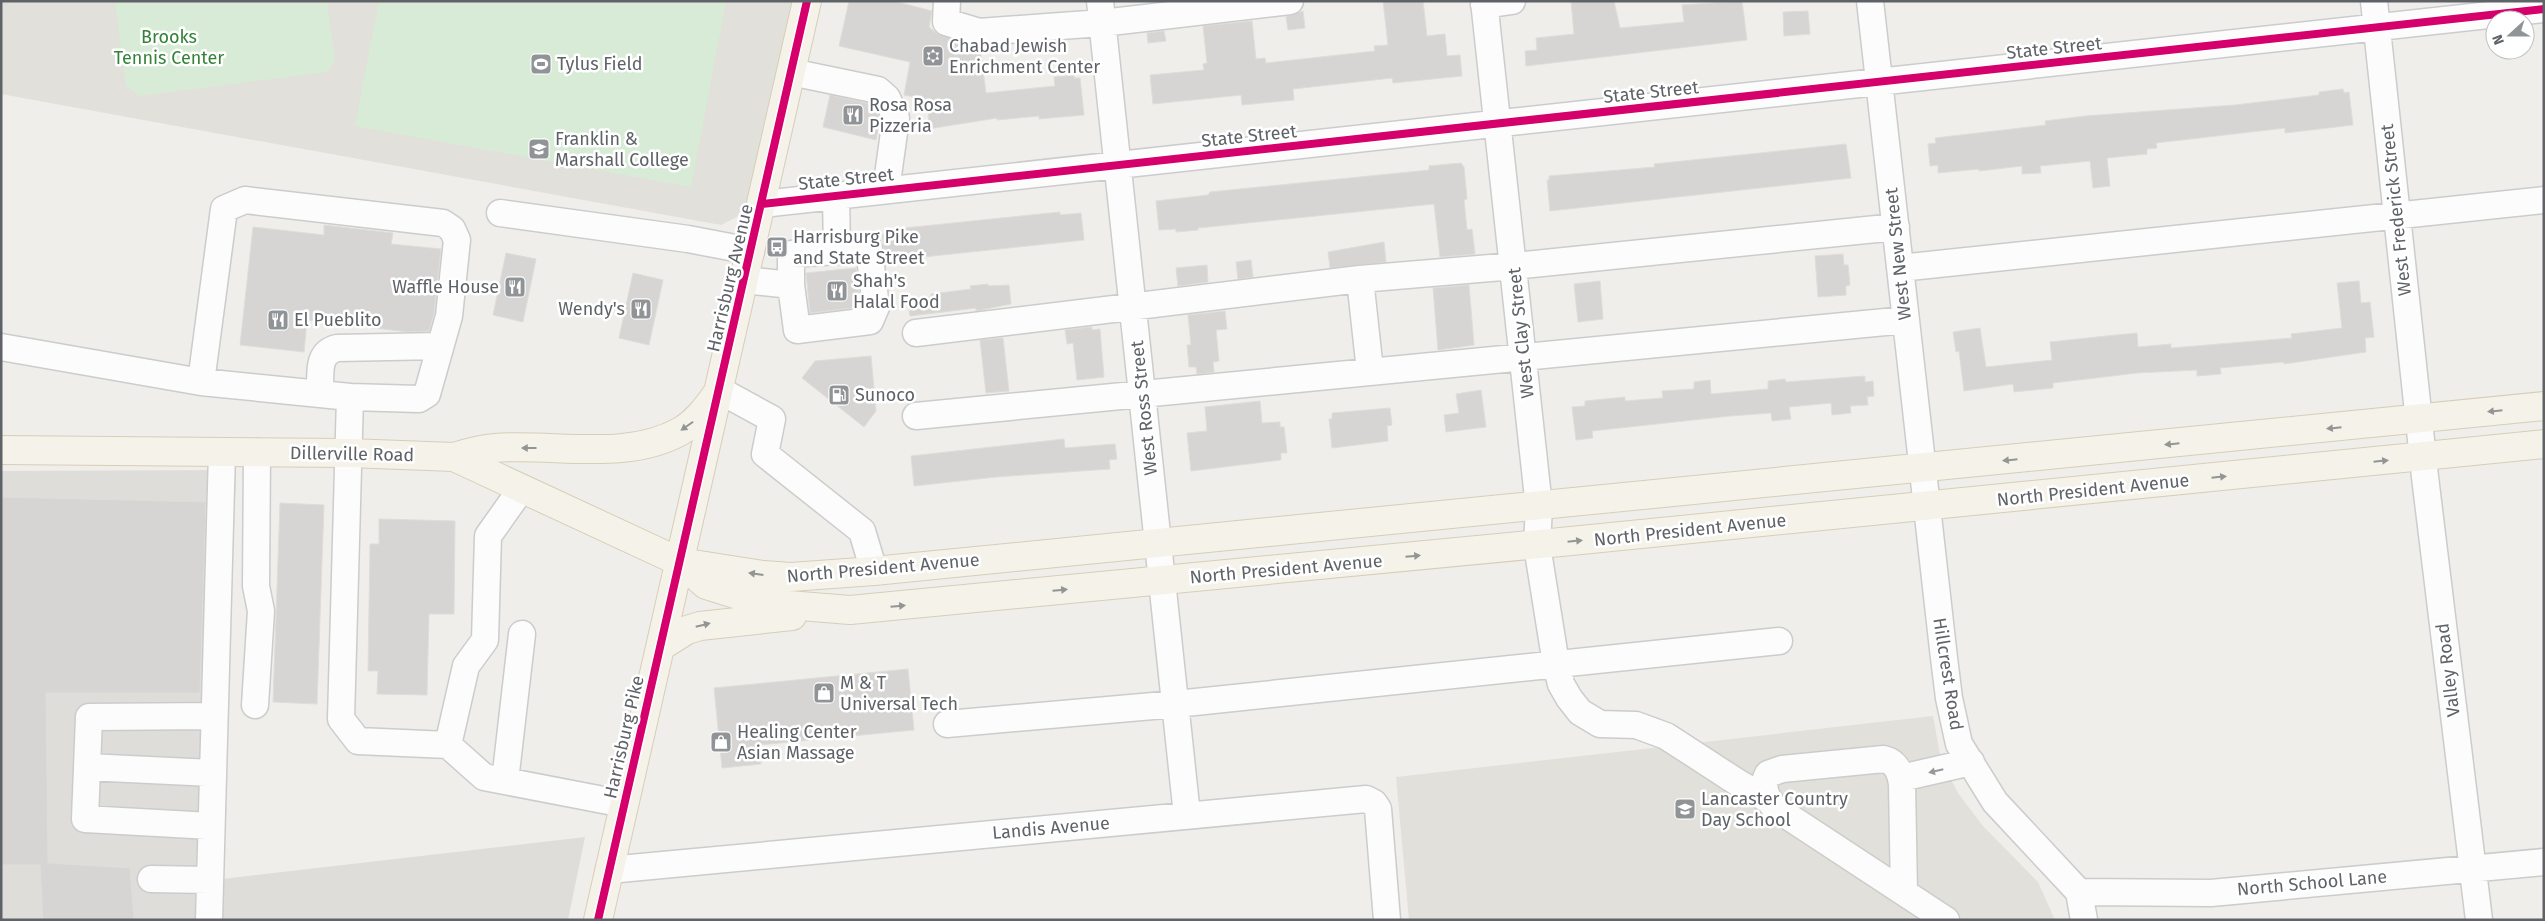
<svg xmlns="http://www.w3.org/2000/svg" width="2545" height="921" font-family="'Fira Sans',sans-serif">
  <rect width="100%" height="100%" fill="#efeeea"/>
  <!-- industrial -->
  <path fill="#dfddda" d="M236,470l-14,409 363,-42 -17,83h-567v-449z"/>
  <!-- education -->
  <path fill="#e2e0da" d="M1,1h806l-45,203 -41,21 -720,-131z
    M1933,716l8,44 17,33 24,32 56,57 17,38h-646l-13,-143z"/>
  <!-- green -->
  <path fill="#d8ebd6" d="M115,1h212l8,60 -8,11 -188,24 -13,-10z
    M379,1h347l-35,186 -336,-61z"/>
  <!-- building -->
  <path fill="#d6d5d3" stroke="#deddd9" d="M849,1h45l38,10 -3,16 7,6 44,14 6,46 69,-7 -1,-9 20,-2v3h6l4,37 -45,4v-3l-42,4v-2l-69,11 1,-29 -25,-5 6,-33 -71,-16z
    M1383,1h40l4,35 18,-2 2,22 13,-1 2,21 -69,7 -1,-5 -99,11 1,11 -52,5 -1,-10 -88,9 -3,-29 54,-5 -1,-6 4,-1 -4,-37 49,-5 4,38 9,-1 1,5 109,-12 -1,-5 14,-1z
    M1571,1h43l6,27 64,-6 -2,-17 60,-4 5,39 -221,26 -1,-15 12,-1 -1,-12 38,-4z
    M1303,11l2,17 -17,2 -2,-13z
    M1808,11l2,23 -26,2 -1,-24z
    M1164,31l2,10 -18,2 -1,-10z
    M2343,89l1,4 5,-1 4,33 -68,8v-5l-129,15 1,5 -10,1v5l-40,4 3,28 -17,2 -3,-27 -50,5 1,7 -19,1v-8l-43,5v-2l-41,4v-8l-8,1 -2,-22 8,-1 -1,-5 111,-13 -1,-4 40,-5 150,-11 84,-10v-3z
    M830,95l41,9 4,3 5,13 -4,20 -53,-13z
    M1846,144l5,34 -301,33 -3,-31h2v-4l106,-9 -1,-3z
    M1461,163l3,4 3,32 -3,1 3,30 5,-1 3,25 -35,3 -6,-53 -236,24v2l-22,2v-3l-17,1 -3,-29 52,-6 2,-3 219,-22v-4z
    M1060,212v3l21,-2 3,27 -198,21 -4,-27h4l-1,-4z
    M324,225l69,8 -2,11 50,5 -7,64 -5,18 -21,1 -101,-12 -3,32 -64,-7 13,-118 71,8z
    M1384,242l2,20 -56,6 -2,-16z
    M506,253l30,6 -13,63 -30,-7z
    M1843,254l1,11h4l2,20 -4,1v9l-28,2 -3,-41z
    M1251,260l2,17 -15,2 -2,-17z
    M1207,265l1,17 -30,4 -2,-18z
    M856,268l4,39 -50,6 -4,-40z
    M633,273l30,7 -14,65 -30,-7z
    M1600,281l3,38 -25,3 -4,-38z
    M2359,281l2,22 9,-1 4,35 -9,1 1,14 -82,12v-2l-64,6 1,6 -24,2v-6l-60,3 -84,10v5l-39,4 -1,-8 -49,7 -5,-40 -3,1 -3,-20 27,-4 6,39 66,-7 -2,-18 56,-6 31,-3 1,14 33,-3v4l121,-10 -1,-4 51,-6 -5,-45z
    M988,284v2l21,-1 2,19 -35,7v-3l-66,8 -2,-16 23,-3v-3l40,-5 -1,-3z
    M1469,285l5,60 -36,5 -5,-62z
    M1225,311l2,18 -11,1 3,31 -6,1 1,10 -17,2 -1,-7h-7l-2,-22h4l-3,-30z
    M1092,327v3l8,-1 4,48 -27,3 -4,-37 -6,1 -2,-14z
    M1003,338l6,53 -23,2 -6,-53z
    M871,356l5,55 -12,16 -62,-49 13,-17z
    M1865,376v6l8,-1 1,15 -7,1 1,8 -18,1 1,7 -19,2 -1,-12 -42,4 2,12 -19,2 -1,-8 -41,3 -138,15 1,7 -17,2 -4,-33 13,-1v-5l40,-4v4l38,-3 -1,-7 32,-2v-7l16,-2 1,14 57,-5v-8l17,-2 1,3z
    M1481,390l5,37 -40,5 -2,-17 15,-2 -3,-19z
    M1260,401l2,22 18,-1v5h4l3,26h-6v7l-90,11 -4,-38 20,-2 -2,-24z
    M1390,408l2,17 -5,1 1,15 -56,7 -3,-29h3v-6z
    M1064,439l1,9 50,-4 2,15 -8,1 1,9 -114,8 -82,9 -3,-30z
    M1,497l205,5 -6,191h-154l2,170 82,5 4,52h-91l-3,-55h-39z
    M280,503l44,2 -7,199 -44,-2z
    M379,519l76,2 -1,93h-25l-2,81 -50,-1 1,-23h-10l2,-127h9z
    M908,669l6,61 -155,15 2,19 -39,4 -8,-80z"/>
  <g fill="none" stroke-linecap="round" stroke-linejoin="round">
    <!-- minor casing -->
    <g stroke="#cbcccc" stroke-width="29">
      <path id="minor" d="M947,1l-1,21 33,10 123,-9 188,-22
        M1100,1l87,814
        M1484,1l55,506 -2,38 2,13 17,106 5,20 8,14 11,14 20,12 36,1 30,11 74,48 29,16
        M1870,1l74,657 5,40 10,46 36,58 84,90 5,28
        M2374,1l51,476 54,443
        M1484,5l28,-4
        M791,72l87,18 9,8 9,20 -10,72
        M836,196l1,55
        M762,204l1782,-195
        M500,213l188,26 63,12
        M1900,268l644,-68
        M1360,279l10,92
        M744,280l47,5v-31l78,-5 7,58 -6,14 -73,9 -6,-45
        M916,333l444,-54 154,-13 382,-39
        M1,347l200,35
        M719,390l53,29 -7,35 97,77 12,40
        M320,394c1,-19 -4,-41 17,-46l103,-2
        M350,397l-149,-15 23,-173 21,-9 198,23 9,6 5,11 -8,76 -22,78 -8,5 -69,-2 -9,322 17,22 90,4 18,-79 19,-26 3,-104 34,-48
        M916,416l990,-96
        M255,705l6,-94 -5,-25 1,-134
        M947,724l229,-20 603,-63
        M448,745l36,32 140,27
        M87,767l125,6
        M1901,778l70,-16
        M505,781l17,-147
        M211,826l-126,-7 4,-102 125,-1
        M609,870l757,-71 8,4 4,6 9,111
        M151,879l58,1
        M1904,892l-2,-108c-2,-13 -6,-22 -18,-25l-102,10 -14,5c-7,13 -3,21 6,33l172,113
        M2079,892l132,1 333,-31
        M209,920l13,-468"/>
    </g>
    <!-- major casing -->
    <g stroke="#d7ceb8" stroke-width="30">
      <path id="major" d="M1,450l347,3 106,4 226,105 26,23 35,11 47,9 62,5 721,-69 973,-97
        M454,457c13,-4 27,-8 41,-9 60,-5 131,14 186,-17 15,-9 25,-22 35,-36
        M680,562l83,13 28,2 83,-6 1670,-165
        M660,647l27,-17 13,-4 92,-10
        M598,920l209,-919"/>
    </g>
    <!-- minor -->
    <use href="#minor" stroke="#fdfcfc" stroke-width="26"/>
    <!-- major -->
    <use href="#major" stroke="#f4f2e9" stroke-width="28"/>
    <!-- cycleway casing -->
    <g stroke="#fff" stroke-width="11">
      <path id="cycleway" d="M762,204l1782,-195
        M598,920l209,-919"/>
    </g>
    <!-- cycleway -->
    <use href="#cycleway" stroke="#d6006c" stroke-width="8"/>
  </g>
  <!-- one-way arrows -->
  <defs><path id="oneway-solid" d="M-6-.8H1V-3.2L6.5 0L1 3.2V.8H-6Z" transform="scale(1.25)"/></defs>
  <g fill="#939595">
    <use href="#oneway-solid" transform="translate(2495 411) rotate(174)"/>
    <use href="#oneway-solid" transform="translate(687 426) rotate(145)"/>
    <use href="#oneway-solid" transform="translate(2334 428) rotate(174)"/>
    <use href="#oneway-solid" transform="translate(2172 444) rotate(174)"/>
    <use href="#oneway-solid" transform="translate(529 448) rotate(-180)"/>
    <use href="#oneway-solid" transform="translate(2010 460) rotate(174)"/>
    <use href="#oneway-solid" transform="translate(2381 461) rotate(-6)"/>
    <use href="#oneway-solid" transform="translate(2219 477) rotate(-6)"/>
    <use href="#oneway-solid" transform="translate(1575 541) rotate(-6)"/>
    <use href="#oneway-solid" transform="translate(1413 556) rotate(-5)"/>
    <use href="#oneway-solid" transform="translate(756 574) rotate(-172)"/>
    <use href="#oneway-solid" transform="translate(1060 590) rotate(-5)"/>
    <use href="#oneway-solid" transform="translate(898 606) rotate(-5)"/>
    <use href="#oneway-solid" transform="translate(703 625) rotate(-14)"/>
  </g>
  <use fill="#96999c" href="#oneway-solid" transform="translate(1936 771) rotate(167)"/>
  <!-- icons -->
  <defs>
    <g id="synagogue-square" transform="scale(1.125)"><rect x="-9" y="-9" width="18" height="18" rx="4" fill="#919496" stroke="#fff"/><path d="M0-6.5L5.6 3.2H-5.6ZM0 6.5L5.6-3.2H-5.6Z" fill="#fff"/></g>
    <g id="stadium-square" transform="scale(1.125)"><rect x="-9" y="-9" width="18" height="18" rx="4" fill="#919496" stroke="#fff"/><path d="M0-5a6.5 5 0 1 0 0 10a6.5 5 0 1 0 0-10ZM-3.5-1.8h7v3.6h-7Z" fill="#fff"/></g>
    <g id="restaurant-square" transform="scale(1.125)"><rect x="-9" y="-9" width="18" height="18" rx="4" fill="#919496" stroke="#fff"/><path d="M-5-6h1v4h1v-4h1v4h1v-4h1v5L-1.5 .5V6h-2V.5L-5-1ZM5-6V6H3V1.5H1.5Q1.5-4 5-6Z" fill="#fff"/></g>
    <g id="university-square" transform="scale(1.125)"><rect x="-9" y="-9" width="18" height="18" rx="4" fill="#919496" stroke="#fff"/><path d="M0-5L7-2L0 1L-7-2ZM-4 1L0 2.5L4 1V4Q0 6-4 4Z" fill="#fff"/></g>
    <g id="bus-square" transform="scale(1.125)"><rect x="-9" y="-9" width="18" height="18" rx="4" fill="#919496" stroke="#fff"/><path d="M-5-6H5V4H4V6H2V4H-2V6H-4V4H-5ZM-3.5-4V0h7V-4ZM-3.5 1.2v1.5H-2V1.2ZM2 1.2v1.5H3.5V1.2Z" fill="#fff"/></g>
    <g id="fuel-square" transform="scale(1.125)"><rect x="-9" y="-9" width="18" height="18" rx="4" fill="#919496" stroke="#fff"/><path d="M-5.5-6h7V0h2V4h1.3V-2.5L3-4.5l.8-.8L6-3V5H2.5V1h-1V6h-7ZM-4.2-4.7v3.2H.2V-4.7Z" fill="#fff"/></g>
    <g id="shop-square" transform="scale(1.125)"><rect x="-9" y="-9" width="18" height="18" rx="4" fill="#919496" stroke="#fff"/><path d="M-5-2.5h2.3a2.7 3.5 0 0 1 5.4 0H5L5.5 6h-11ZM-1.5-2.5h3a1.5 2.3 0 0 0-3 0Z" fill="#fff"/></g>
    <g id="school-square" transform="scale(1.125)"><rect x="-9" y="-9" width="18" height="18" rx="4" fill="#919496" stroke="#fff"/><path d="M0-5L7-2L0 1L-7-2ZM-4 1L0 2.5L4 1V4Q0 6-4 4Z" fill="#fff"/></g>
  </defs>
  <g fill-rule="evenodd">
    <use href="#synagogue-square" x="933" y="56"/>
    <use href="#stadium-square" x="541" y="64"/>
    <use href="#restaurant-square" x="853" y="115"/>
    <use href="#university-square" x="539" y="149"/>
    <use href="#bus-square" x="777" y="247"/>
    <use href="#restaurant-square" x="515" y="287"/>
    <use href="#restaurant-square" x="837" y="291"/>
    <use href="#restaurant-square" x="641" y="309"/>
    <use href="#restaurant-square" x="278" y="320"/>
    <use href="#fuel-square" x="839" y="395"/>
    <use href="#shop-square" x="824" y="693"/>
    <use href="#shop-square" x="721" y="742"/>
    <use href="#school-square" x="1685" y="809"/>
  </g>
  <g text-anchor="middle" stroke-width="5" stroke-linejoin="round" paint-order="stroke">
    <!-- park labels -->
    <g font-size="18" fill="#348238" stroke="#fff">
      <text x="169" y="43">Brooks<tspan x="169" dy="21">Tennis Center</tspan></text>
    </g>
    <!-- poi labels -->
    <g font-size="18" fill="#5f6368" stroke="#fff" text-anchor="start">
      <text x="949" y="52">Chabad Jewish<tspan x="949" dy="21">Enrichment Center</tspan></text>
      <text x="557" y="70">Tylus Field</text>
      <text x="869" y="111">Rosa Rosa<tspan x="869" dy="21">Pizzeria</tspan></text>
      <text x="555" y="145">Franklin &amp;<tspan x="555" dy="21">Marshall College</tspan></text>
      <text x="793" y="243">Harrisburg Pike<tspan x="793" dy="21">and State Street</tspan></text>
      <text x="853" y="287">Shah's<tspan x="853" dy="21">Halal Food</tspan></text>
      <text x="499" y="293" text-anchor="end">Waffle House</text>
      <text x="625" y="315" text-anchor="end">Wendy's</text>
      <text x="294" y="326">El Pueblito</text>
      <text x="855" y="401">Sunoco</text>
      <text x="840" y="689">M &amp; T<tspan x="840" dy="21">Universal Tech</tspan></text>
      <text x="737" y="738">Healing Center<tspan x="737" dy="21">Asian Massage</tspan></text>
      <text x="1701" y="805">Lancaster Country<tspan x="1701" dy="21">Day School</tspan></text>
    </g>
    <!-- street labels -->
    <g font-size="18" fill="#5f6368" stroke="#fff">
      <text transform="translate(2054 48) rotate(-6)" y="6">State Street</text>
      <text transform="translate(1651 92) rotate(-6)" y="6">State Street</text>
      <text transform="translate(1249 136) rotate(-6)" y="6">State Street</text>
      <text transform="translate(846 179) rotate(-6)" y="6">State Street</text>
      <text transform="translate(2396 210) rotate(-96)" y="6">West Frederick Street</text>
      <text transform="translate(1898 254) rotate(-96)" y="6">West New Street</text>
      <text transform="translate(730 278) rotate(-77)" y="6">Harrisburg Avenue</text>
      <text transform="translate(1521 333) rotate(-96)" y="6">West Clay Street</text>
      <text transform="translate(1144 408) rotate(-96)" y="6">West Ross Street</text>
      <text transform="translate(352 454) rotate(1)" y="6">Dillerville Road</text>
      <text transform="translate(2093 490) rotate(-6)" y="6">North President Avenue</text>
      <text transform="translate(1690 530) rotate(-6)" y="6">North President Avenue</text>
      <text transform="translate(883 568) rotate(-5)" y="6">North President Avenue</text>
      <text transform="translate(1286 569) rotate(-5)" y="6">North President Avenue</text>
      <text transform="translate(2448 670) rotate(-97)" y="6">Valley Road</text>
      <text transform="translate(1948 674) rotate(81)" y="6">Hillcrest Road</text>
      <text transform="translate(624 737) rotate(-77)" y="6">Harrisburg Pike</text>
      <text transform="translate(1051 828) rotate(-5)" y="6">Landis Avenue</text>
      <text transform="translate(2312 883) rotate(-5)" y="6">North School Lane</text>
    </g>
  </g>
  <!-- border -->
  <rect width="2545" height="921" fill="none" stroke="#5f6368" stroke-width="5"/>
  <!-- north arrow -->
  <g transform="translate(2510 35) rotate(249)"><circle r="24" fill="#ffffff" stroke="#bfc1c3"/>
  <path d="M0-4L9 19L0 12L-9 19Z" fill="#919496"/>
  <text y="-8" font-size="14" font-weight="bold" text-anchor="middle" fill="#5f6368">N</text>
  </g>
</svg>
